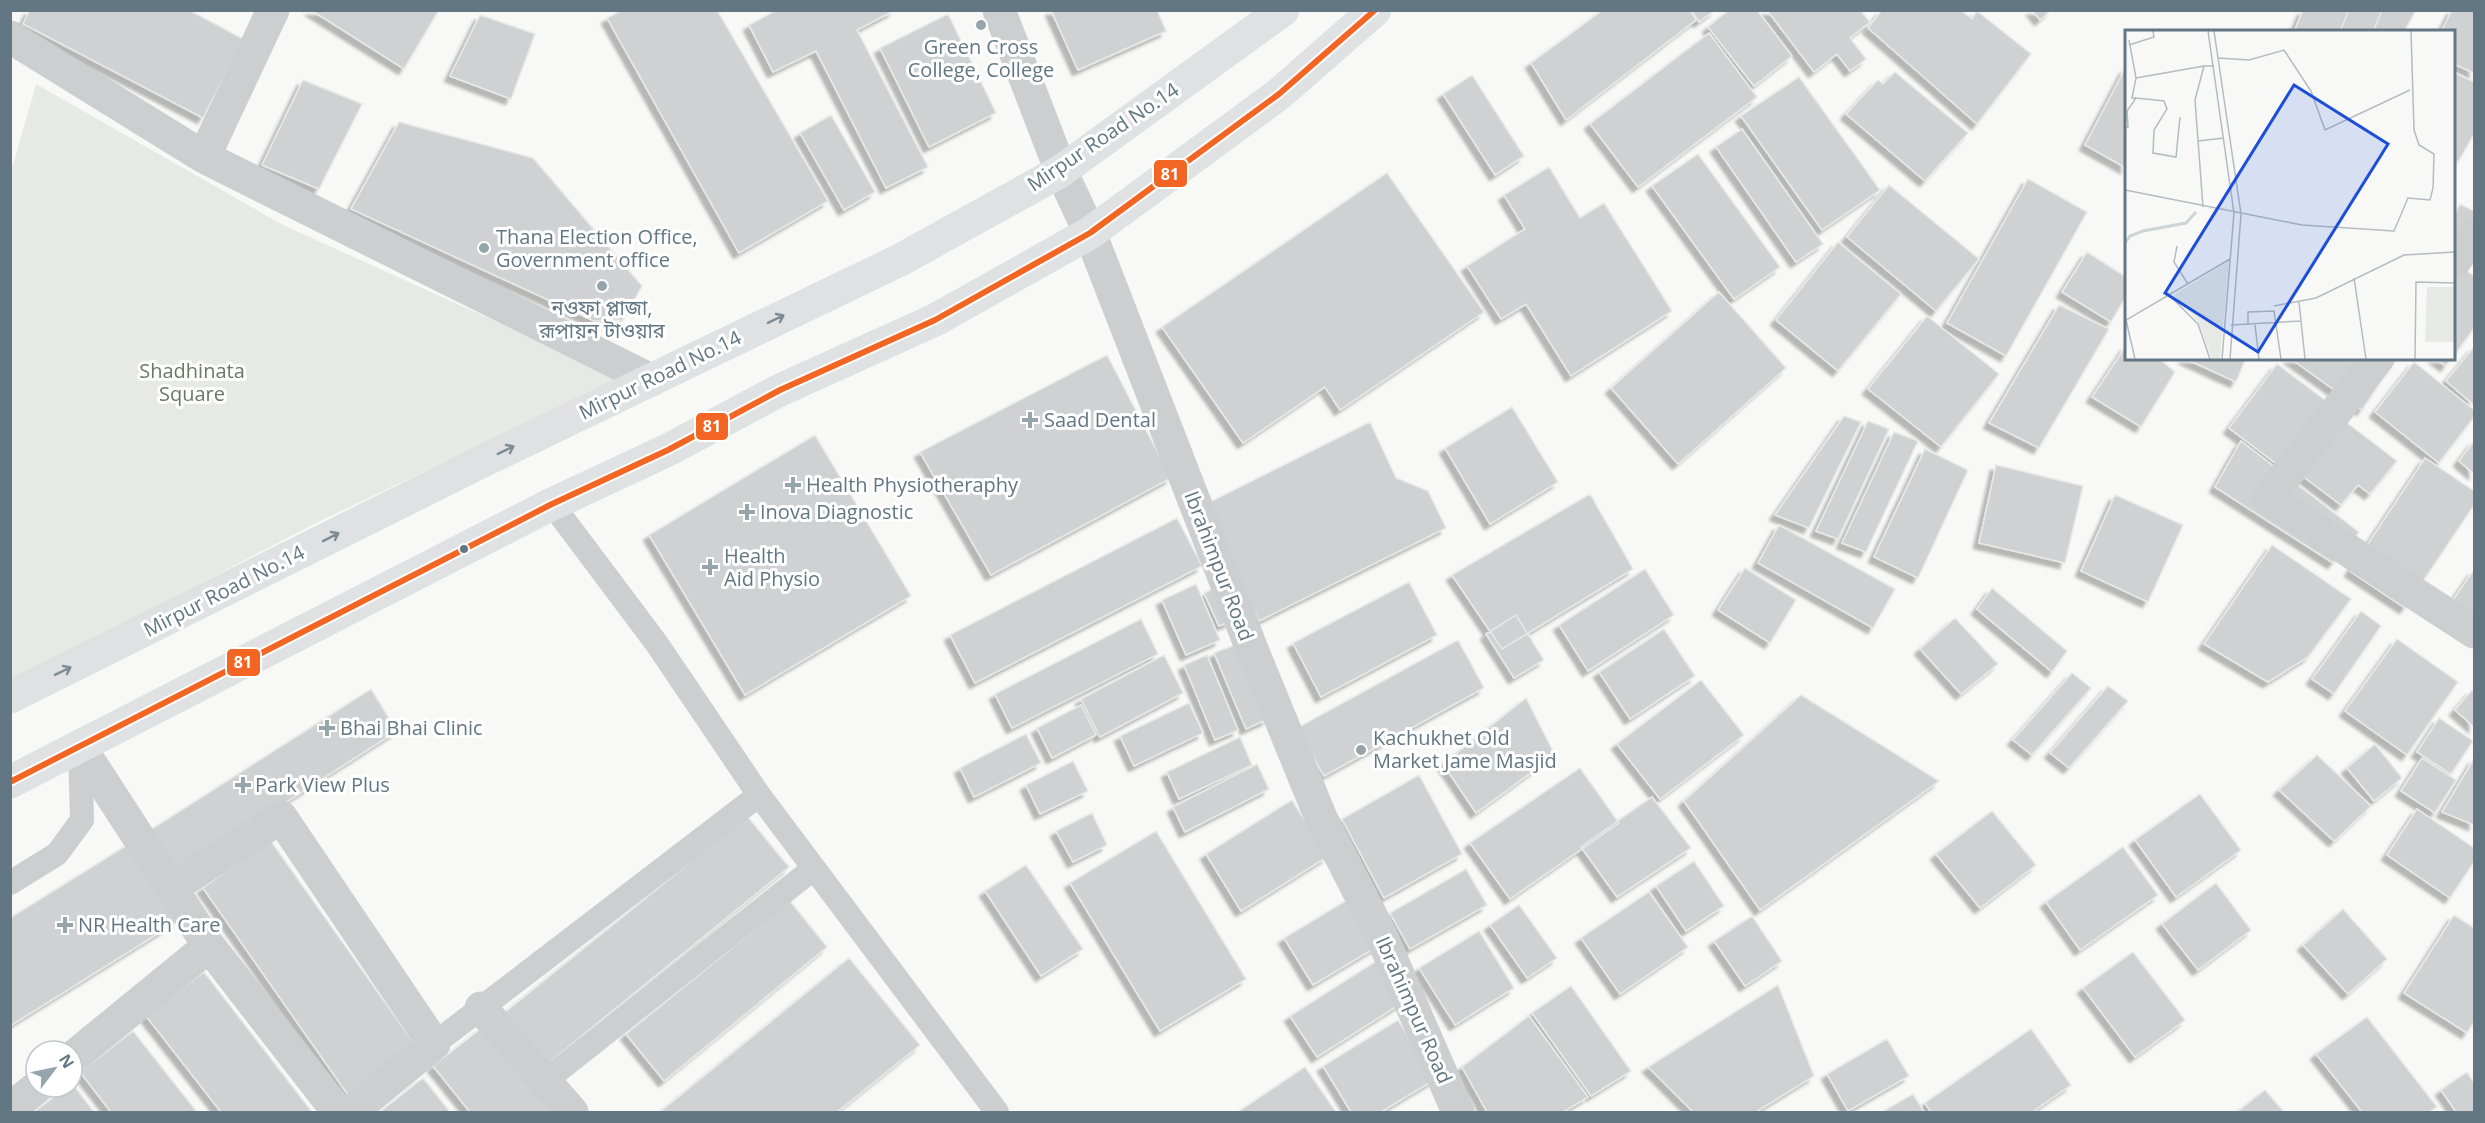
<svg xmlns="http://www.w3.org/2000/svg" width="2485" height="1123" font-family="'Open Sans','Noto Sans Bengali',sans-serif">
  <defs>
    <filter id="shadow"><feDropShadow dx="-5.5" dy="5.5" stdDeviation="1.5" flood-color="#0004"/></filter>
  </defs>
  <rect width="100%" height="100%" fill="#f8f8f7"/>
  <!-- green -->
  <path fill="#e7eae4" d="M36,84l247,141 338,153 -305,145 -305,159 -1,-506z"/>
  <!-- building -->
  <path fill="#cfd1d2" stroke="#e8e8e7" stroke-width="1.5" filter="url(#shadow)" d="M30,10h159l54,29 -40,79 -180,-94z
    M311,10h128l-35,59z
    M623,10h94l111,191 -89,52 -132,-235z
    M777,10h118l-38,20 71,137 -42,21 -70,-137 -43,21 -24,-47z
    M1051,10h106l9,21 -88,39z
    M1603,10h87l6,10 -130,100 -35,-57z
    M1691,10h24l-16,12z
    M1729,10h28l35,46 -38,30 -46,-59z
    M1767,10h93l10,12 -20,16 16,21 -16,12 -13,-17 -23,18z
    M1882,10h79l11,9 5,-8 54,43 -54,70 -109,-96z
    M2032,10h19l-11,10z
    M2303,10h79l-9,22h-79z
    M2349,10h67l-12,22h-54l-9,-3z
    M2452,10h22v63l-20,-9v-32h-13z
    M948,14l48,99 -67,34 -49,-99z
    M480,15l55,19 -24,65 -61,-23z
    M1709,33l48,64 -119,90 -48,-63z
    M2126,67v101l-41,-23z
    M1895,72l73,61 -43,48 -79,-67 32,-34 5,4z
    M2454,72l20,10v52l-16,28 -4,-2z
    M1472,75l52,81 -29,19 -52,-81z
    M1799,77l81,113 -58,40 -81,-114z
    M303,80l59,24 -43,85 -57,-24z
    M831,115l44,77 -31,18 -44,-77z
    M399,122l134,36 109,128 -19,34 -29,1 -243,-112z
    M1742,129l81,115 -27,18 -80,-115z
    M1698,154l82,113 -46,32 -82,-113z
    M1549,167l31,51 24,-15 68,108 -101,65 -45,-72 -25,15 -34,-53 58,-37 -21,-34z
    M1387,173l97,139 -144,98 -15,-23 -82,56 -81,-116z
    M2028,179l59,33 -81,144 -59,-33z
    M1889,185l90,74 -43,52 -89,-74z
    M2460,204l14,7v45l-20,-11v-28z
    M1838,242l63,52 -63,77 -62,-51z
    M2087,252l39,25v19l-15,26 -49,-30z
    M2454,261l20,15v52l-20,28z
    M1719,292l67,76 -108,96 -67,-76z
    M2059,305l50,24 -70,119 -50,-25z
    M1927,316l72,58 -58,73 -73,-58z
    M2126,346v12h32l17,14 -34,55 -49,-30z
    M2474,347v58l-28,-24z
    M1107,355l64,123 -180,97 -71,-123z
    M2184,358h62l-10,24z
    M2290,358h107l-35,52z
    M2435,358h16l-5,8z
    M2414,362l60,48v7l-35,46 -64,-51z
    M2277,364l57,43 -48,64 -57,-43z
    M1512,407l46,75 -68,42 -45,-76z
    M2337,415l60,46 -27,33 -12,-9 -17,20 -49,-37z
    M1844,416l17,6 -52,106 -34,-13z
    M1868,421l21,8 -51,110 -22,-8z
    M1370,422l26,56 32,13 18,37 -187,93 -55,-116z
    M1894,432l24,9 -52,111 -24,-9z
    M815,435l96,161 -166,99 -96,-160z
    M2241,441l118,91 -26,31 -118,-76z
    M2474,441v33l-15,-13z
    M1925,449l43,21 -50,108 -44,-21z
    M2425,458l49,33v14l-69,103 -55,-37z
    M1996,465l87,21 -18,77 -86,-20z
    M1590,494l43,75 -131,80 -50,-74z
    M2115,495l68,30 -35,77 -67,-31z
    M1177,518l25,48 -227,117 -25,-48z
    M1779,525l116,64 -22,39 -115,-65z
    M2272,545l79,54 -43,58 -40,25 -64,-38z
    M1745,568l51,32 -26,43 -52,-33z
    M1645,569l29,46 -86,56 -29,-46z
    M2474,570v53l-26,-16z
    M1409,582l28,53 -116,62 -28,-54z
    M1196,584l24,56 -34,15 -24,-55z
    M1217,587l14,34 -12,5 -15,-33z
    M1992,588l75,63 -15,21 -75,-63z
    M2361,611l20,15 -47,68 -22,-15z
    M1516,615l28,45 -30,18 -28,-44z
    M1955,618l43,46 -37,30 -41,-45z
    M1141,619l17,35 -146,74 -17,-34z
    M1664,629l31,47 -65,43 -31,-47z
    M2397,639l61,43 -51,73 -62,-44z
    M1458,640l26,48 -160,88 -27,-48z
    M1238,644l30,75 -22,10 -32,-76z
    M1164,655l19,38 -83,44 -19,-38z
    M1207,655l31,75 -23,10 -31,-75z
    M2072,673l19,15 -59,67 -19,-15z
    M1701,680l43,55 -84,64 -43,-55z
    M2108,686l20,15 -59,67 -19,-15z
    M371,689l26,42 -226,145 -27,-42z
    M2472,690l2,2v35l-19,-17z
    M1801,695l138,86 -179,129 -76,-109z
    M1526,698l29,57 -79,58 -33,-49z
    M1189,703l14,30 -69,33 -14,-30z
    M1081,705l15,30 -44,23 -15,-30z
    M2439,718l34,23 -22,33 -34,-22z
    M1026,734l15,29 -67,34 -14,-29z
    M1240,737l12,28 -73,34 -12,-27z
    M2375,744l27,34 -28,23 -27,-33z
    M2317,755l54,51 -37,35 -55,-51z
    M2422,758l34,22 -21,33 -34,-22z
    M2474,759v66l-32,-13z
    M1073,761l15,30 -48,23 -14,-29z
    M1257,764l12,25 -84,43 -12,-25z
    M1580,768l39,55 -109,76 -40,-56z
    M1419,775l43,79 -78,44 -42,-79z
    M2200,794l41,56 -65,47 -41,-57z
    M1652,797l39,51 -74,49 -36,-50z
    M1292,800l35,57 -86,54 -35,-57z
    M2417,809l57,39v14l-24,36 -63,-43z
    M1992,811l44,54 -56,43 -44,-54z
    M1092,813l15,32 -34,17 -17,-31z
    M747,816l42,51 -244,199 -42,-52z
    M1156,831l90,148 -86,52 -90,-148z
    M270,840l146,206 -68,49 -145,-207z
    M129,844l49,77 -168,105v-108z
    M2123,847l35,48 -78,55 -34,-48z
    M1694,861l30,45 -38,25 -30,-45z
    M1026,865l57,84 -42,27 -56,-85z
    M1466,869l21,36 -77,44 -20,-36z
    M2216,883l35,47 -53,40 -36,-46z
    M1649,892l39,55 -68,47 -39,-56z
    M1352,897l28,48 -67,40 -29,-47z
    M790,901l37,46 -163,134 -38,-47z
    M1519,905l38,53 -30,20 -37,-53z
    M2343,909l44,50 -39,35 -45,-49z
    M2454,915l20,13v94l-7,11 -63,-40z
    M1752,916l30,45 -37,25 -31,-45z
    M1479,931l35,57 -59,37 -36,-57z
    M2133,952l52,68 -50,37 -52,-69z
    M849,958l71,87 -83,67h-177z
    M1378,960l27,41 -88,56 -27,-41z
    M204,972l108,140h-91l-75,-96z
    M1778,985l36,91 -58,36h-63l-45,-45z
    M1571,986l60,85 -40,25 -59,-83z
    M1529,1016l59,81 -25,15h-76l-25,-45z
    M2367,1017l70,90 -8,5h-67l-46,-58z
    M1398,1020l36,60 -53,32h-30l-28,-46z
    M483,1027l68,85h-81l-37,-46z
    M2031,1029l40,56 -39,27h-101l-6,-9z
    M133,1031l64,81h-86l-31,-40z
    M1887,1039l22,37 -61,35 -21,-37z
    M1305,1067l31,45h-98z
    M2467,1072l7,11v29h-18l-15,-22z
    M423,1078l27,34h-70z
    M72,1083l22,29h-60l33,-25h5z
    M2265,1090l19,22h-47z
    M1913,1094l11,18h-42z"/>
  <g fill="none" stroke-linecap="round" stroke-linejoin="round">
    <!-- lane -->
    <path stroke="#cdcecf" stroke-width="24" d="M552,504l105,140 102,151 238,317
      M10,883l47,-29 25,-34 -2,-73
      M434,1044l325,-249
      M545,1081l268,-212"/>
    <!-- street -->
    <path stroke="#cdcecf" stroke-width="33" d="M999,10l62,161 29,62 163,419 68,166 60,117 77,177
      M10,37l194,120 447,223
      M204,157l69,-147
      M2454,262l20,-27
      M2378,358l-110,140 206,134
      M80,747l129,199 129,166
      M171,888l110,-71 153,227 -83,68
      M481,1008l91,104
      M72,1058l137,-112
      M10,1109l27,-22"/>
    <!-- primary -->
    <path stroke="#e0e1e2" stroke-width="33" d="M10,697l479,-239 411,-198 161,-89 222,-161
      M10,782l542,-278 116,-54 112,-60 155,-70 155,-87 189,-139 96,-84"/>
    <!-- bus-1 casing -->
    <g stroke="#fff" stroke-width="10">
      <path id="bus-1" d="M10,782l542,-278 116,-54 112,-60 155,-70 155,-87 189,-139 96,-84"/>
    </g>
    <!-- bus-1 -->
    <use href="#bus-1" stroke="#f26522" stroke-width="6"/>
  </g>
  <!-- one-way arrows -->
  <defs><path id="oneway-shaft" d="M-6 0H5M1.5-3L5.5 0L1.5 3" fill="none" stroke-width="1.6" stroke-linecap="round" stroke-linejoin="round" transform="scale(1.5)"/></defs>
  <g stroke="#7b8c96">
    <use href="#oneway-shaft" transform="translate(776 319) rotate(-26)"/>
    <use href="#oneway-shaft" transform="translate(506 450) rotate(-26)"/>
    <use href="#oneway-shaft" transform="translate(331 537) rotate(-27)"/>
    <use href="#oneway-shaft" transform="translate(63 671) rotate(-26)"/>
  </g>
  <!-- markers -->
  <g fill="#96a4ac" stroke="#fff" stroke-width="2">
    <circle cx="981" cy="25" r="6"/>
    <circle cx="484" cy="248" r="6"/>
    <circle cx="602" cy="286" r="6"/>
    <path d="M1027 411h6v6h6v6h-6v6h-6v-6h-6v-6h6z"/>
    <path d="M790 476h6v6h6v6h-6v6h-6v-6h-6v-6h6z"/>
    <path d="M744 503h6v6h6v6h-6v6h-6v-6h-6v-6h6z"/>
    <path d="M707 558h6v6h6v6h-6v6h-6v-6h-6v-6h6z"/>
    <path d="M324 719h6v6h6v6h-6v6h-6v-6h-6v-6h6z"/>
    <circle cx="1361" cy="750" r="6"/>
    <path d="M240 776h6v6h6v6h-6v6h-6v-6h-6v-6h6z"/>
    <path d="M62 916h6v6h6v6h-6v6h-6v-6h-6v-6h6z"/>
  </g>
  <circle fill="#627783" stroke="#fff" stroke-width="2" cx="464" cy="549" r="5"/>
  <g text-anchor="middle" stroke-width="6" stroke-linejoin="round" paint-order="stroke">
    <!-- poi labels -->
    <g font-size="20" fill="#627783" stroke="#fff" text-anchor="start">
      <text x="981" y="54" text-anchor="middle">Green Cross<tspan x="981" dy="23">College, College</tspan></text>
      <text x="496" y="244">Thana Election Office,<tspan x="496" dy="23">Government office</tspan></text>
      <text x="602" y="315" text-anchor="middle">নওফা প্লাজা,<tspan x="602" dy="23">রূপায়ন টাওয়ার</tspan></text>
      <text x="1044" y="427">Saad Dental</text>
      <text x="806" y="492">Health Physiotheraphy</text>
      <text x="760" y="519">Inova Diagnostic</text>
      <text x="724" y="563">Health<tspan x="724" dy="23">Aid Physio</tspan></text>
      <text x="340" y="735">Bhai Bhai Clinic</text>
      <text x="1373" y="745">Kachukhet Old<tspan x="1373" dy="23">Market Jame Masjid</tspan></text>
      <text x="255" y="792">Park View Plus</text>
      <text x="78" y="932">NR Health Care</text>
    </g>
    <!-- street labels -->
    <g font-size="20" fill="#627783" stroke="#fff">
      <text transform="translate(1103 137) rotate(-34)" y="7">Mirpur Road No.14</text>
      <text transform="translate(660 375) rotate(-26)" y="7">Mirpur Road No.14</text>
      <text transform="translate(1219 566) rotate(69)" y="7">Ibrahimpur Road</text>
      <text transform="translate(224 591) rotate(-27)" y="7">Mirpur Road No.14</text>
      <text transform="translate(1414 1010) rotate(66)" y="7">Ibrahimpur Road</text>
    </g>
    <!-- park labels -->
    <g font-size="20" fill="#687a62" stroke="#fff">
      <text x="192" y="378">Shadhinata<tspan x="192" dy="23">Square</tspan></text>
    </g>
  </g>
  <!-- overview -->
  <g transform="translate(2125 30)">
    <rect width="330" height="330" fill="#f8f8f7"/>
    <path d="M104,231l-9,98h-8l-14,-38 -24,-26zM302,257h28v55h-30z" fill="#e7eae4"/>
    <path fill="none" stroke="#cad6d8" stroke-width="3" d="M0,213l5,-7 13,-5 43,-8 10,-11"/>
    <path fill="none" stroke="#b3bcc2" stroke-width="1.5" d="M83,1l26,182 -12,146M89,1l27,183 -11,145M4,10l7,38 -4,20h4M4,15l25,-8 -1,-6M93,28l31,2 35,-10 27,41 14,39 85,-40M11,48l68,-12M0,98l3,-1 -1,-16 9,-13 28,3 3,8 -13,21 -1,23 23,4 4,-40M73,111l26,-3M0,160l177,35 92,6 14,-33 22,2 3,-12 1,-34 -15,-9 -5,-15 -3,-99M78,177l-8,-107 9,-34h10M52,216l-3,16 14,22M229,248l12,81M43,264l30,30 12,35M174,272l6,57M149,276l42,-8 88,-43 51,-3M106,295l70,-4M123,295v-13l26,-1 7,48M130,295l4,34M10,329l-9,-39 104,-61M290,329l1,-77 39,1"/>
    <path fill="#1d4ed8" fill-opacity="0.15" stroke="#1d4ed8" stroke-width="3" d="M169,55l94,59 -130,208 -93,-59z"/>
    <rect width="330" height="330" fill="none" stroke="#627783" stroke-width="3"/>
  </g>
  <g stroke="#fff" stroke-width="2">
    <rect x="1153" y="159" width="35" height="29" rx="6" fill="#f26522"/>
    <rect x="695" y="412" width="34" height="29" rx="6" fill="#f26522"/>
    <rect x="226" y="648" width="35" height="29" rx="6" fill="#f26522"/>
  </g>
  <g font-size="16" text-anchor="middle" font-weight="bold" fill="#fff">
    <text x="1170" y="180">81</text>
    <text x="712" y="432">81</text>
    <text x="243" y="668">81</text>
  </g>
  <!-- border -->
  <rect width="2485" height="1123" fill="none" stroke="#627783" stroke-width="24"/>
  <!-- north arrow -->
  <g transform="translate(54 1069) rotate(58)"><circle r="28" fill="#ffffff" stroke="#c0c9cd" stroke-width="1.5"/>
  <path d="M0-4.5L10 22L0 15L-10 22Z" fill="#96a4ac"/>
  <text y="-9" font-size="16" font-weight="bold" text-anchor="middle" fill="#627783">N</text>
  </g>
</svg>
